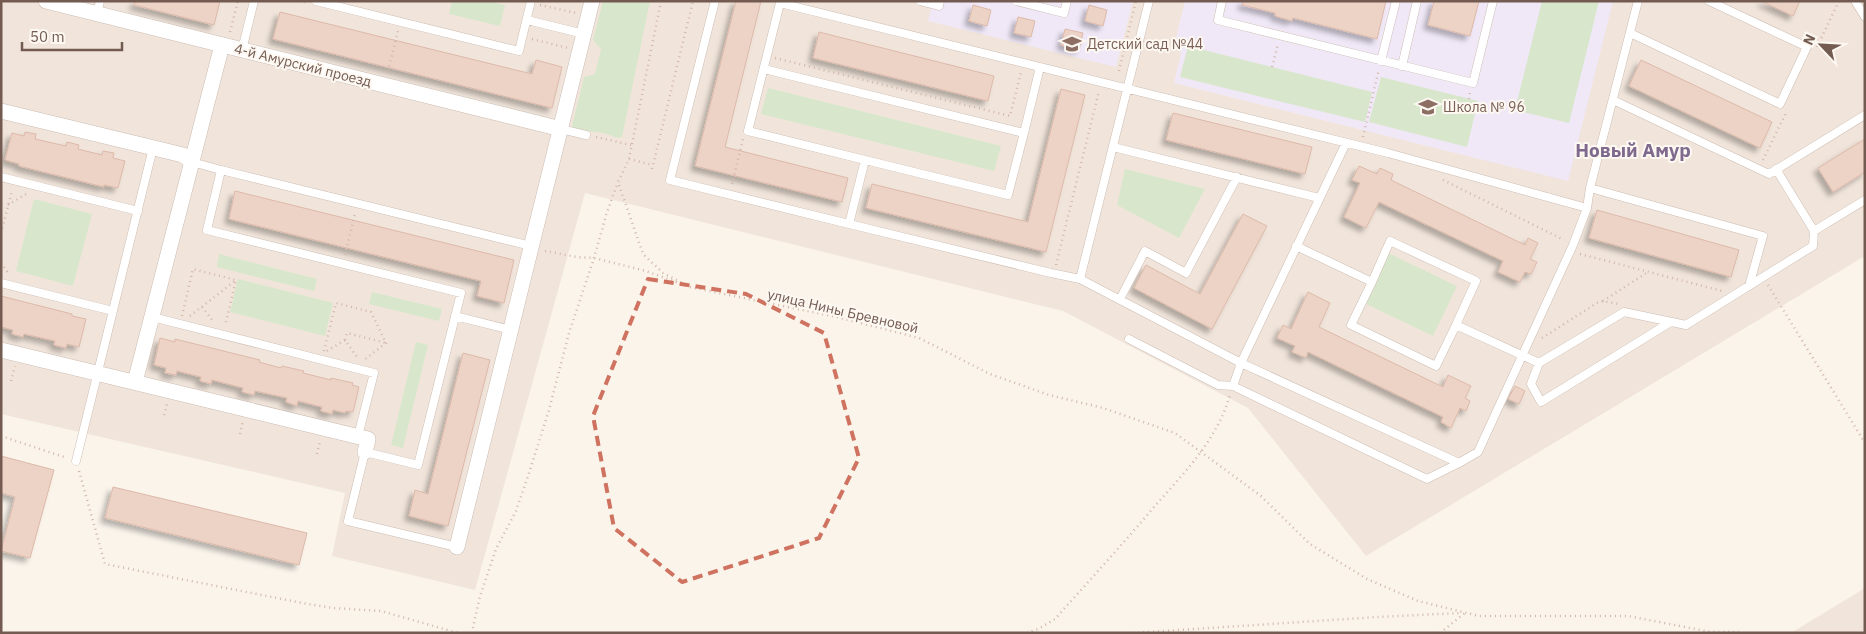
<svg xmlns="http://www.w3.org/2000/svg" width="1866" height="634" font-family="'IBM Plex Sans',sans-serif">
  <defs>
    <filter id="shadow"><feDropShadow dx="-4.5" dy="4.5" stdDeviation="2.5" flood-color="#0004"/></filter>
  </defs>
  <rect width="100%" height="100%" fill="#faf4eb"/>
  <!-- residential -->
  <path fill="#f1e5db" d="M1,1h1864v255l-499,300 -118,-148 -185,-97 -478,-118 -110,397 -143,-34 13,-63 -344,-79z
    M1865,588v45h-74z"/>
  <!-- education -->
  <path fill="#f0e8f7" d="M933,1h200l-17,66 -188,-46z
    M1185,1h428l-45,180 -394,-98 7,-30 -7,-7z"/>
  <!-- green -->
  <path fill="#d8e7cb" d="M452,1h37l16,4 -5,21 -51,-12z
    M603,1h47l-28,136 -5,1 -13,-5 -29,-3 -3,-4 12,-49 11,-3 6,-25 -8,-9z
    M1542,1h57l-30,122 -54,-13z
    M1188,46l184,46 -7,30 -185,-45z
    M1381,77l97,24 -11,46 -98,-25z
    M768,88l233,58 -7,25 -233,-57z
    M1125,169l80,20 -26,49 -62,-33z
    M34,199l58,15 -19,72 -57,-15z
    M1386,252l71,34 -24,50 -71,-34z
    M219,254l98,25 -3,12 -97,-24z
    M238,279l95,24 -8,33 -95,-24z
    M372,292l70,17 -3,12 -70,-17z
    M416,342l12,3 -25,103 -12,-3z"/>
  <!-- building -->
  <path fill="#ecd3c6" stroke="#ddb9a9" filter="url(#shadow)" d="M135,1h85l-6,24 -80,-20z
    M736,1h25l-36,146 123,31 -6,24 -147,-36z
    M1243,1h143l-9,38 -84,-21 -1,3 -17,-5v-3l-33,-8z
    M1434,1h45l-9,35 -42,-11z
    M1761,1h39l-7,15z
    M973,5l18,5 -4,16 -18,-5z
    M1089,5l18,5 -4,16 -18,-5z
    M280,12l252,62 4,-14 26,7 -10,41 -279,-69z
    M1018,17l17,4 -4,16 -17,-4z
    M1065,29l18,4 -4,17 -18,-5z
    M819,32l175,44 -6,25 -175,-43z
    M1641,60l131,62 -12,26 -131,-62z
    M1061,89l24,6 -39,157 -180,-44 6,-24 156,38z
    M1173,113l139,34 -7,27 -139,-34z
    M25,132l11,2 -1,5 31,7 1,-4 12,3 -1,4 24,6 1,-4 11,2 -1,5 12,3 -7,27 -14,-3v2l-85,-21v-2l-14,-4 7,-27 12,3z
    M1865,139v33l-32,20 -15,-24z
    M1359,166l18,8 3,-6 13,6 -2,6 134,65 3,-7 10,5 -8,16 7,3 -6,12 -6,-2 -5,10 -22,-10 5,-11 -124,-59 -13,26 -22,-11 16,-34 -8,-3z
    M235,191l279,69 -10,43 -27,-7 4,-15 -252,-62z
    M1597,210l142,40 -8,27 -142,-39z
    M1243,214l24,12 -55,103 -78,-41 12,-23 54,29z
    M1308,292l22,11 -11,24 124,60 5,-12 23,11 -6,12 5,3 -4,10 -6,-3 -9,20 -10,-6 2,-5 -135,-65 -2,6 -14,-6 3,-6 -18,-8 6,-13 8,4z
    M1,296l71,18v2l14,3 -7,28 -12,-3 -1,4 -12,-3 1,-4 -31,-7 -1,3 -11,-3 1,-4 -12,-3z
    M160,338l15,4v-3l85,21 -1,2 22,6 1,-2 22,5 -1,2 28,7v-2l22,5 -1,2 7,2 -6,25 -7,-1 -1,2 -12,-3 -1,4 -11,-3 1,-4 -24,-6 -1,5 -11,-4 1,-4 -32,-7 -1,4 -12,-3 1,-4 -31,-8 -1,4 -11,-3 1,-4 -24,-6 -1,4 -11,-2 1,-5 -12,-3z
    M463,353l27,7 -42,166 -39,-10 6,-26 13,4z
    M1515,386l10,5 -6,13 -11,-5z
    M1,456l53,14 -24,88 -29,-7 14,-54 -14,-4z
    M113,487l194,46 -8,32 -194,-47z"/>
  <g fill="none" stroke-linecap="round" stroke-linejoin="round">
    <!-- lane casing -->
    <g stroke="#ccbcb2" stroke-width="9">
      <path id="lane" d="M316,1l203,50 12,-50
        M715,1l-45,179 179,44 16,-64 -117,-29 32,-128
        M780,1v2l608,150 199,55
        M920,1l19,5 1,-5
        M1016,1l48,12 3,-12
        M1222,1l-4,19 255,63 20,-82
        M1855,1l10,16
        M97,14l3,-13
        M527,20l57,14
        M1630,33l150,71 27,-57 -98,-46
        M242,50l12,-49
        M1381,61l15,-60
        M1402,66l15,-65
        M764,69l260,64 16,-66
        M1613,100l156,74 96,-59
        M561,129l25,6
        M1113,147l206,51
        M865,160l143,35 16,-62
        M192,162l29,8
        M1776,169l38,62 51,-31
        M1,177l137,34
        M1590,188l173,48 -14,50
        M849,224l202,49 29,6 161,84 218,100 19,-11 95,-207 14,-37 3,-20 48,-187
        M1296,246l76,36 18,-41 86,40 -20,44 83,38 85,-51 62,13 127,-79 1,-15
        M1080,279l69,-278
        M1372,282l-21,43 85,41 20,-41
        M1,283l112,28
        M1120,299l25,-48 41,22 51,-96
        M455,316l56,14
        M152,317l222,56 -16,63
        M1129,339l89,46 15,1 194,93 32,-16
        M1539,363l-8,21 10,18 128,-79
        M1233,386l8,-23 105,-220
        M76,461l77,-313
        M457,547l-109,-26 17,-69 53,13 43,-172 -254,-63 14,-60 310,76"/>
    </g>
    <!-- street casing -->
    <g stroke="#ccbcb2" stroke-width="16">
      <path id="street" d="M46,1l515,128
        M1,111l182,44 9,7
        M1,350l367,89 -3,13
        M135,382l87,-337
        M457,547l135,-546"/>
    </g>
    <!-- path -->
    <path stroke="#d2b6a9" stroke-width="2.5" stroke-dasharray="1 4" stroke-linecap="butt" d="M299,1l9,2
      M661,1l-32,158 -11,23 25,72 20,19 19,10
      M540,5l36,8
      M230,32l8,-31
      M532,39l36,9
      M1817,47l22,-46
      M775,58l235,58 11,-44
      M1272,67l6,-23
      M388,71l10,-40
      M1119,71l17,-70
      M1469,99l1,-7
      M596,137l35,8
      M1363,137l16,-68
      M629,159l24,6
      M1763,160l23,-47
      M652,169l41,-168
      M1443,180l121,60
      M732,184l11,-45
      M8,205l18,-11
      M1,233l11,-42
      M545,251l32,6 17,1 52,13 44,16 147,30 82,21 71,36 59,21 54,13 72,25 86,63 49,48 57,35 51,22 61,15h149l83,16h28
      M1580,254l142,37
      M345,255l10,-41
      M1,263l8,11
      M1056,265l43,-174
      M1768,285l97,158
      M1603,301l45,-29
      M202,307l11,14
      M182,316l11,-47 43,11 -11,46
      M190,316l45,-35
      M1542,338l55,-35 6,-2 15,3
      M345,340l2,-7 39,10
      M324,351l12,-48 35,9 15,31 -22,17
      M327,351l18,-11 12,17
      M11,381l4,-15
      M164,415l3,-11
      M240,434l3,-13
      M1,436l66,22
      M317,454l3,-13
      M79,471l26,93 197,39 31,5 48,3 77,22
      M474,633l-1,-6 7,-31 16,-47 20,-38 13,-38 20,-63 20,-77 25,-75 13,-46 11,-30
      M1027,633l13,-5 15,-9c33,-37 67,-74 99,-112 30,-34 63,-67 76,-112
      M1133,633l244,-16 84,-4
      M1440,633l25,-20"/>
    <!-- lane -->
    <use href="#lane" stroke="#fff" stroke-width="8"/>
    <!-- street -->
    <use href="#street" stroke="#fff" stroke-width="15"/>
  </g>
  <!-- marked area -->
  <path fill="none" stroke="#cf7260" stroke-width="4" stroke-dasharray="10 6" stroke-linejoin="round" d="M648,279l98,15 78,39 35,125 -40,80 -137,44 -68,-54 -21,-112z"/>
  <!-- icons -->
  <defs>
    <g id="school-bare" transform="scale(1.5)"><path d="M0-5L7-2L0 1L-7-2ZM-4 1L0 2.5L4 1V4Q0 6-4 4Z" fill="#8d6e63" stroke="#fdf8f2" stroke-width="2.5" paint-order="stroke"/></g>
  </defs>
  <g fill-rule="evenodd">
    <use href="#school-bare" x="1072" y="44"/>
    <use href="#school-bare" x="1428" y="107"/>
  </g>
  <g text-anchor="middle" stroke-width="4" stroke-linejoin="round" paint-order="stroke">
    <!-- education labels -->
    <g font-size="14" fill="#785e54" stroke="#fdf8f2" text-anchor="start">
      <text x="1087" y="49">Детский сад №44</text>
      <text x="1443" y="112">Школа № 96</text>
    </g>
    <!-- street labels -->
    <g font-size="14" fill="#735b51" stroke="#fdf8f2">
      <text transform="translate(303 65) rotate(14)" y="5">4-й Амурский проезд</text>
      <text transform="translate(843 311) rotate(13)" y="5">улица Нины Бревновой</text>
    </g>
    <!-- district labels -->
    <g font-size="19" font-weight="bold" fill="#7f698d" stroke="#fdf8f2">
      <text x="1633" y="157">Новый Амур</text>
    </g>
  </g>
  <!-- border -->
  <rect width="1866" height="634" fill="none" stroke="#735b51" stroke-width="5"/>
  <!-- north arrow -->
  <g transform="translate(1821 45) rotate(295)" stroke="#fdf8f2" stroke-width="4" paint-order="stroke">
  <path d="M0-4L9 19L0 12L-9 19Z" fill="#735b51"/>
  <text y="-8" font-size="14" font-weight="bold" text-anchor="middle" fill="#735b51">N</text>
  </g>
  <!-- scale -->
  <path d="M22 42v8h100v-8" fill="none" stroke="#735b51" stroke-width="2.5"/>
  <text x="30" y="42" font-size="15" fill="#735b51" stroke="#fdf8f2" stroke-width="4" paint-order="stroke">50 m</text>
</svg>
